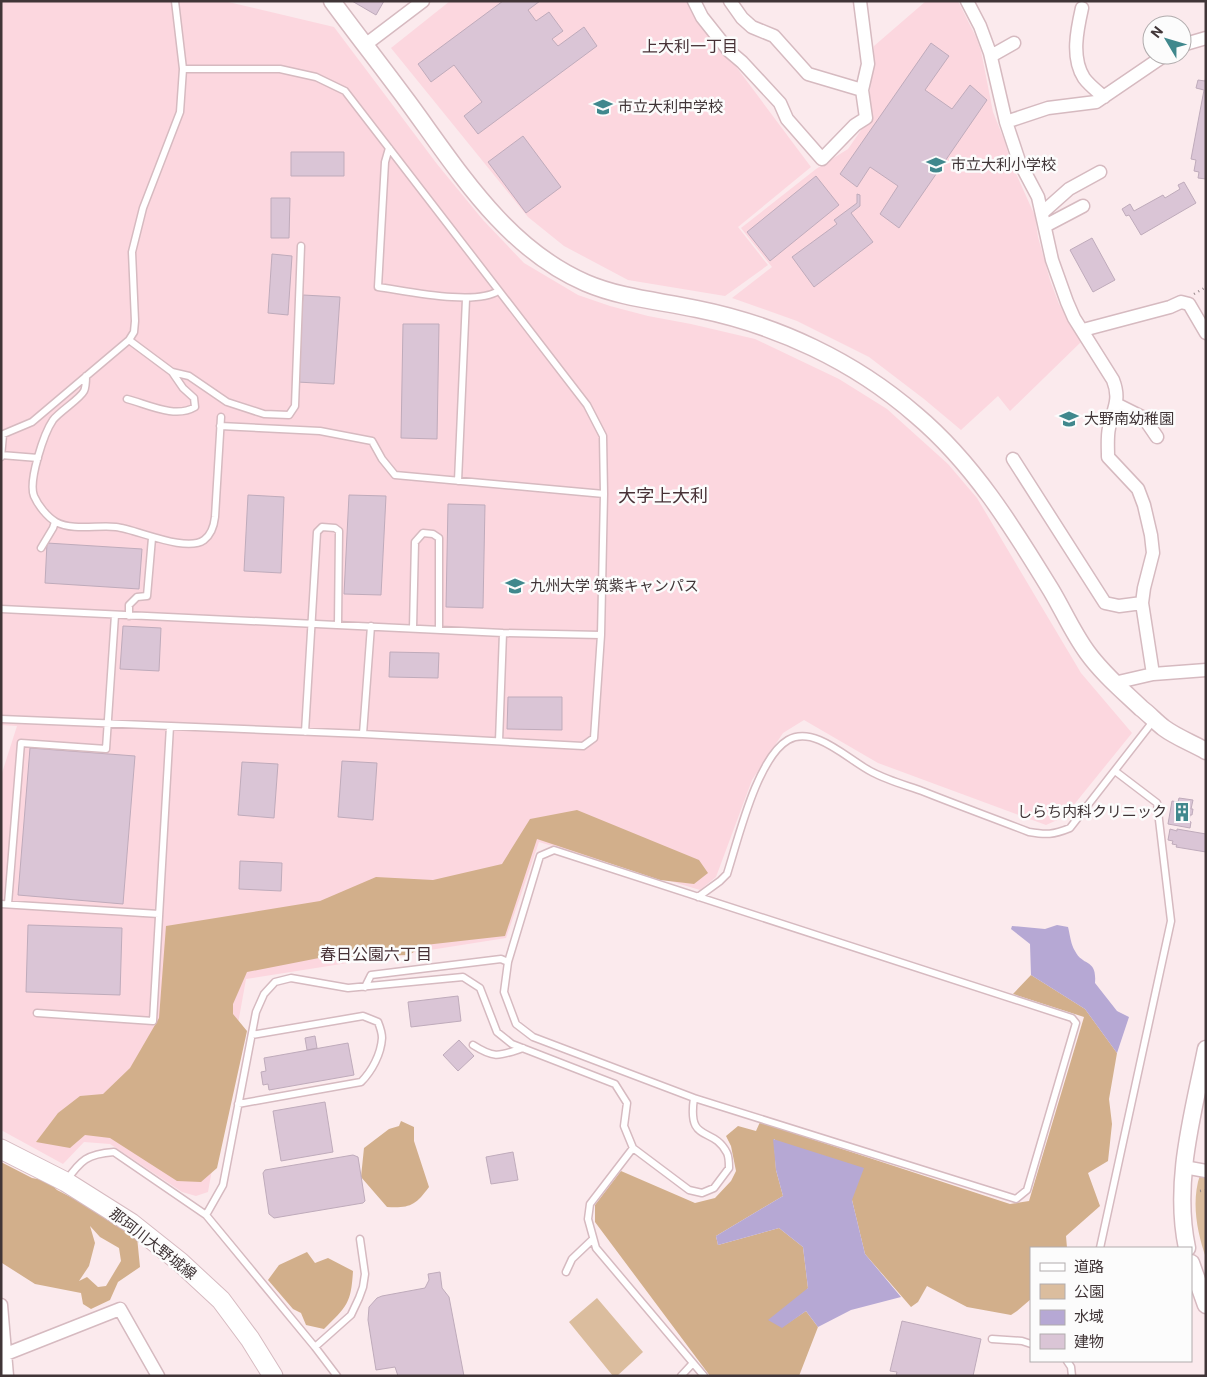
<svg xmlns="http://www.w3.org/2000/svg" width="1207" height="1377" font-family="Roboto,'Noto Sans JP',sans-serif">
  <rect width="100%" height="100%" fill="#fbeaed"/>
  <!-- built -->
  <path fill="#fcd7df" d="M1,1h223l110,26 103,137 46,56 41,43 54,32 32,11 38,10 43,8 64,15 84,40 48,30 61,55 29,34 104,175 51,60 -68,84 -18,8 -168,-62 -74,-43 -21,13 -31,47 -36,97 -16,13 -161,-48 -33,96 -260,41 -38,213 -12,4 -14,-4 -72,-48 -26,-2 -21,22 -62,-34v-354l16,-50 -16,-1z
    M450,1h237l124,166 -73,60 30,38 -43,31 -97,-16 -64,-34 -36,-29 -137,-169z
    M926,1h32l18,36 5,14 12,61 12,30 5,18 25,56 3,21 12,43 9,24 10,17 14,19 -73,71 -12,-15 -37,34 -37,-31 -55,-42 -72,-36 -65,-23 40,-31 -31,-39 75,-59 32,-20 22,-32 -1,-16 5,-55z"/>
  <!-- green -->
  <path fill="#dbbd9e" d="M1200,1175l6,1v82c-9,-26 -15,-56 -6,-83z
    M597,1298l46,54 -26,24h-4l-44,-54z"/>
  <!-- forest -->
  <path fill="#d2af8b" fill-rule="evenodd" d="M577,810l122,50 9,13 -14,11 -34,-4 -123,-41 -32,97 -80,9 -16,10 -90,3 -72,14 -14,32v10l14,17 -30,137 -16,14 -24,-1 -67,-43 -25,-3 -15,13 -34,-6 22,-29 22,-17 23,-2 27,-26 29,-50 7,-92 154,-25 56,-24 57,3 69,-16 28,-45z
    M1031,975l54,34 32,44 -8,46 3,25 -4,37 -20,12 12,33 -34,30 1,12h-36v51l-14,12 -6,4 -44,-8 -40,-21 -9,16 -7,5 -46,-53 -13,-54 -78,-61 2,31 7,26 -67,40 2,9 61,-17 24,19 5,41 -26,39 24,-16 12,16 -19,49h-89l-115,-154v-17l26,-34 74,32 20,-5 16,-17 5,-10 -5,-25 -5,-10 12,-10 18,5 4,-9 250,82 19,-3 55,-184 -71,-23z
    M401,1121l13,6v14l15,46c-14,19 -19,21 -42,20l-26,-30 3,-29 25,-19 10,-3z
    M1,1162l31,16 16,3 9,9 33,17 47,30 3,30 -22,15 -8,18 -19,9 -8,-5 -2,-11 -46,-9 -33,-21zM90,1226l10,11 19,11 2,13 -15,25 -8,1 -11,-10 -8,4 10,-15 6,-23z
    M307,1252l8,11 13,-5 25,13c-2,33 -6,35 -29,58l-18,-4 -5,-12 -8,-4 -25,-29 11,-15z"/>
  <!-- water -->
  <path fill="#b6a8d4" d="M1057,925l11,2c2,8 3,18 7,24 8,16 22,7 20,32l22,28 12,6 -12,36 -32,-44 -54,-34 -1,-31 -19,-15 1,-3 33,3z
    M773,1139l91,29 -12,32 13,54 36,43 -50,13 -33,17 -12,-16 -24,17 -14,-8 40,-32 -5,-41 -24,-19 -61,17 -2,-9 67,-40 -7,-26z"/>
  <!-- building -->
  <path fill="#dac5d6" stroke="#bfabbb" d="M352,1h32l-8,14z
    M503,1h37l-12,9 8,11 13,-9 14,19 -11,8 6,7 26,-19 13,19 -119,88 -14,-18 18,-14 -28,-37 -23,17 -13,-18z
    M931,43l18,13 -24,34 27,19 18,-24 17,15 -88,128 -19,-14 18,-28 -28,-19 -13,20 -17,-13z
    M1206,77v102l-8,-1 1,-6 -5,-1 2,-11 -5,-1 13,-69 -8,-2 2,-8 7,1z
    M523,136l38,51 -35,26 -38,-51z
    M291,152h53v24h-53z
    M816,176l23,29 -69,56 -23,-29z
    M1184,182l12,21 -55,32 -12,-20 -3,1 -4,-7 8,-5 4,7 29,-16 2,3 15,-9 -2,-4z
    M857,194l3,1v11l-9,7 22,29 -59,45 -22,-30 45,-33 -3,-4 23,-17z
    M271,198h19l-1,40h-18z
    M1092,238l23,42 -22,12 -23,-42z
    M272,254l20,2 -4,59 -20,-2z
    M303,295l37,2 -6,87 -37,-2z
    M403,324h36l-2,115 -36,-1z
    M248,495l36,2 -3,76 -37,-2z
    M349,495l37,1 -5,99 -37,-1z
    M448,504l37,1 -2,103 -37,-1z
    M47,543l95,6 -3,40 -94,-6z
    M123,626l38,2 -2,43 -39,-2z
    M390,652l49,1 -1,25 -49,-1z
    M508,697h54v33l-55,-1z
    M30,748l105,8 -12,148 -105,-9z
    M342,761l35,2 -4,57 -35,-3z
    M242,762l36,2 -4,54 -36,-3z
    M1179,798l14,2 -2,9h2l-1,6h-2l-1,6 2,1 -1,6 -22,-4 4,-23 6,1z
    M1170,829l7,2v-2l29,5v18l-30,-5 1,-2 -5,-1 1,-3 -5,-1z
    M240,861l42,2 -1,28 -42,-2z
    M28,925l94,3 -2,67 -94,-3z
    M458,996l3,25 -50,6 -3,-25z
    M315,1036l2,12 -10,2 -2,-12z
    M459,1040l15,16 -16,15 -15,-16z
    M348,1043l6,32 -85,15 -1,-6 -5,1 -2,-13 5,-1 -2,-13z
    M325,1102l8,50 -52,9 -8,-50z
    M513,1152l5,28 -27,4 -5,-27z
    M353,1155l5,2 7,44 -2,2 -89,15 -5,-4 -6,-41 2,-3z
    M440,1272l2,16 7,9 15,79h-66l-3,-9 -19,3 -8,-50 1,-13 8,-9 5,-2 43,-8 4,-8 -1,-6z
    M902,1321l79,18 -8,37h-77l1,-4 -7,-1z"/>
  <g fill="none" stroke-linecap="round" stroke-linejoin="round">
    <!-- service casing -->
    <g stroke="#d6bac0" stroke-width="9">
      <path id="service" d="M389,148l-4,14 -7,125c29,4 97,19 120,4
        M129,340l43,32 17,4 38,26 37,12 25,1 6,-9 6,-160
        M86,376c0,5 0,11 -2,15 -4,8 -24,20 -31,29 -9,13 -25,61 -19,76 4,9 13,21 22,26 17,9 41,3 60,5 20,2 70,26 88,13 8,-6 10,-14 11,-23l6,-100
        M127,399c20,5 48,20 68,8l-1,-9 -11,-10 -11,-16
        M220,426l100,5 52,10 10,18 13,16 209,19
        M1,435l31,-13 97,-82 5,-8 1,-11 -3,-69 11,-44 37,-96 3,-43 -8,-68
        M1,455l37,3
        M1,457l2,-22
        M458,481l8,-182
        M41,548l12,-20 2,-6
        M1,609l502,24 98,2
        M129,616v-11l8,-8 10,-1 5,-58
        M413,628l2,-86 8,-9 10,1 6,4v92
        M1,719l362,15 220,12 11,-8 7,-103 3,-141 -1,-58 -16,-31 -242,-314 -29,-14 -36,-8h-97
        M305,732l12,-200 5,-5 13,1 4,3 -1,93
        M363,734l8,-108
        M499,741l4,-108
        M698,897l22,-16 7,-7c11,-34 30,-116 61,-134 27,-15 60,20 84,32 15,8 33,13 50,19 35,14 71,27 107,41 17,3 24,3 41,-4l84,-108
        M1,904l158,10
        M8,904l13,-161 85,6 9,-134
        M365,987l6,-12 130,-16 7,3
        M37,1013l116,8 17,-295
        M473,1045c22,14 26,11 50,3
        M694,1098l-161,-61 -17,-13 -12,-32 4,-30 32,-106 14,-6 518,168 4,5 -49,167 -11,9 -322,-101c-7,47 19,27 33,55 2,4 2,10 2,15l-15,20 -12,5 -13,-3 -56,-42 -43,56 -2,15 8,29 108,128
        M238,1104l123,-22c11,-11 20,-28 21,-44 0,-5 -2,-11 -4,-16l-15,-6 -111,19
        M66,1181c15,-21 21,-27 48,-29l92,63 109,132 22,29
        M206,1215l17,-30 33,-173 8,-18 11,-12 16,-4 57,10 115,-11 17,11 17,44 15,12 103,40 12,19 -3,23 9,22
        M1100,1248l71,-327 -14,-118 -42,-32
        M566,1272l6,-13 21,-20
        M992,1339l30,2 9,3
        M315,1347l36,-32 8,-17 4,-11 2,-13 -5,-35
        M1067,1361l4,6 1,9
        M681,1376l12,-13"/>
    </g>
    <!-- minor casing -->
    <g stroke="#d6bac0" stroke-width="15">
      <path id="minor" d="M694,1l8,16 27,34 13,11 38,41 7,16 35,40 33,-34 11,-7 -4,-28
        M730,1l12,17 10,9 22,9 34,38 54,16 6,-26 -8,-63
        M967,1l13,25 10,27 16,69 13,39 19,36 14,63 15,42 7,16 39,62c8,20 0,29 -4,48 -2,9 -1,19 -1,29l30,32 6,16 7,30 2,18 -9,35 -2,15 11,71 -39,9
        M1082,8c-5,22 -11,50 2,70 5,7 13,13 20,19
        M365,45l58,-44
        M1182,45l24,-7
        M991,56l23,-13
        M1006,122l42,-14 48,-6 69,-47
        M1042,213l27,-24 31,-17
        M1045,226l38,-20
        M1083,330l87,-23 11,-5 8,2 17,29
        M1116,404l28,14 13,19
        M1013,459l92,144 14,3 23,-3
        M1153,674l53,-4
        M1184,1167l22,4
        M1,1305l6,71
        M1,1356l119,-47 38,67"/>
    </g>
    <!-- tertiary casing -->
    <g stroke="#d6bac0" stroke-width="19">
      <path id="tertiary" d="M332,1c25,34 51,67 76,101 50,68 97,146 178,181 35,15 74,18 111,26 80,16 157,52 219,106 57,48 96,111 135,175 12,20 22,43 36,62 15,21 35,38 54,56 8,6 15,14 23,20 12,9 28,15 42,23
        M1187,1248c-14,-66 6,-134 19,-199
        M1191,1263l15,42"/>
    </g>
    <!-- secondary casing -->
    <g stroke="#d6bac0" stroke-width="21">
      <path id="secondary" d="M1,1149l65,33 65,41 49,39 41,38 29,39 23,37"/>
    </g>
    <!-- path -->
    <path stroke="#988a8d" stroke-width="2.5" stroke-dasharray="1 4" stroke-linecap="butt" d="M1194,294l12,-7
      M1200,1191l6,-1"/>
    <!-- service -->
    <use href="#service" stroke="#fff" stroke-width="6"/>
    <!-- minor -->
    <use href="#minor" stroke="#fff" stroke-width="12"/>
    <!-- tertiary -->
    <use href="#tertiary" stroke="#fff" stroke-width="16"/>
    <!-- secondary -->
    <use href="#secondary" stroke="#fff" stroke-width="19"/>
  </g>
  <!-- icons -->
  <defs>
    <g id="school-bare" transform="scale(1.5)"><path d="M0-5L7-2L0 1L-7-2ZM-4 1L0 2.5L4 1V4Q0 6-4 4Z" fill="#40888d" stroke="#fcfcfc" stroke-width="2.5" paint-order="stroke"/></g>
    <g id="university-bare" transform="scale(1.5)"><path d="M0-5L7-2L0 1L-7-2ZM-4 1L0 2.5L4 1V4Q0 6-4 4Z" fill="#40888d" stroke="#fcfcfc" stroke-width="2.5" paint-order="stroke"/></g>
    <g id="building-bare" transform="scale(1.5)"><path d="M-4-6H4V6H1V3H-1V6H-4ZM-2.5-4.3h1.7v1.8h-1.7ZM.8-4.3h1.7v1.8H.8ZM-2.5-1h1.7V.8h-1.7ZM.8-1h1.7V.8H.8Z" fill="#40888d" stroke="#fcfcfc" stroke-width="2.5" paint-order="stroke"/></g>
  </defs>
  <g fill-rule="evenodd">
    <use href="#school-bare" x="603" y="107"/>
    <use href="#school-bare" x="936" y="165"/>
    <use href="#school-bare" x="1069" y="419"/>
    <use href="#university-bare" x="515" y="586"/>
    <use href="#building-bare" x="1182" y="812"/>
  </g>
  <g text-anchor="middle" stroke-width="5" stroke-linejoin="round" paint-order="stroke">
    <!-- poi labels -->
    <g font-size="15" fill="#403537" stroke="#fcfcfc" text-anchor="start">
      <text x="618" y="112">市立大利中学校</text>
      <text x="951" y="170">市立大利小学校</text>
      <text x="1084" y="424">大野南幼稚園</text>
      <text x="530" y="591">九州大学 筑紫キャンパス</text>
      <text x="1167" y="817" text-anchor="end">しらち内科クリニック</text>
    </g>
    <!-- street labels -->
    <g font-size="15" fill="#403537" stroke="#fcfcfc">
      <text transform="translate(153 1244) rotate(38)" y="5">那珂川大野城線</text>
    </g>
    <!-- neighbourhood labels -->
    <g font-size="16" fill="#473136" stroke="#fcfcfc">
      <text x="690" y="52">上大利一丁目</text>
      <text x="376" y="960">春日公園六丁目</text>
    </g>
    <!-- quarter labels -->
    <g font-size="18" fill="#473136" stroke="#fcfcfc">
      <text x="663" y="502">大字上大利</text>
    </g>
  </g>
  <!-- border -->
  <rect width="1207" height="1377" fill="none" stroke="#403537" stroke-width="5"/>
  <!-- legend -->
  <rect x="1030" y="1247" width="162" height="115" fill="#fcfcfc" stroke="#b1acad"/>
  <rect x="1040" y="1263" width="25" height="8" fill="#ffffff" stroke="#b1acad"/>
  <text x="1074" y="1272" font-size="15" fill="#403537">道路</text>
  <rect x="1040" y="1284" width="25" height="15" fill="#dbbd9e" stroke="#b1acad"/>
  <text x="1074" y="1297" font-size="15" fill="#403537">公園</text>
  <rect x="1040" y="1310" width="25" height="15" fill="#b6a8d4" stroke="#b1acad"/>
  <text x="1074" y="1322" font-size="15" fill="#403537">水域</text>
  <rect x="1040" y="1334" width="25" height="15" fill="#dac5d6" stroke="#b1acad"/>
  <text x="1074" y="1347" font-size="15" fill="#403537">建物</text>
  <!-- north arrow -->
  <g transform="translate(1167 40) rotate(308)"><circle r="24" fill="#fcfcfc" stroke="#b1acad"/>
  <path d="M0-4L9 19L0 12L-9 19Z" fill="#40888d"/>
  <text y="-8" font-size="14" font-weight="bold" text-anchor="middle" fill="#403537">N</text>
  </g>
</svg>
